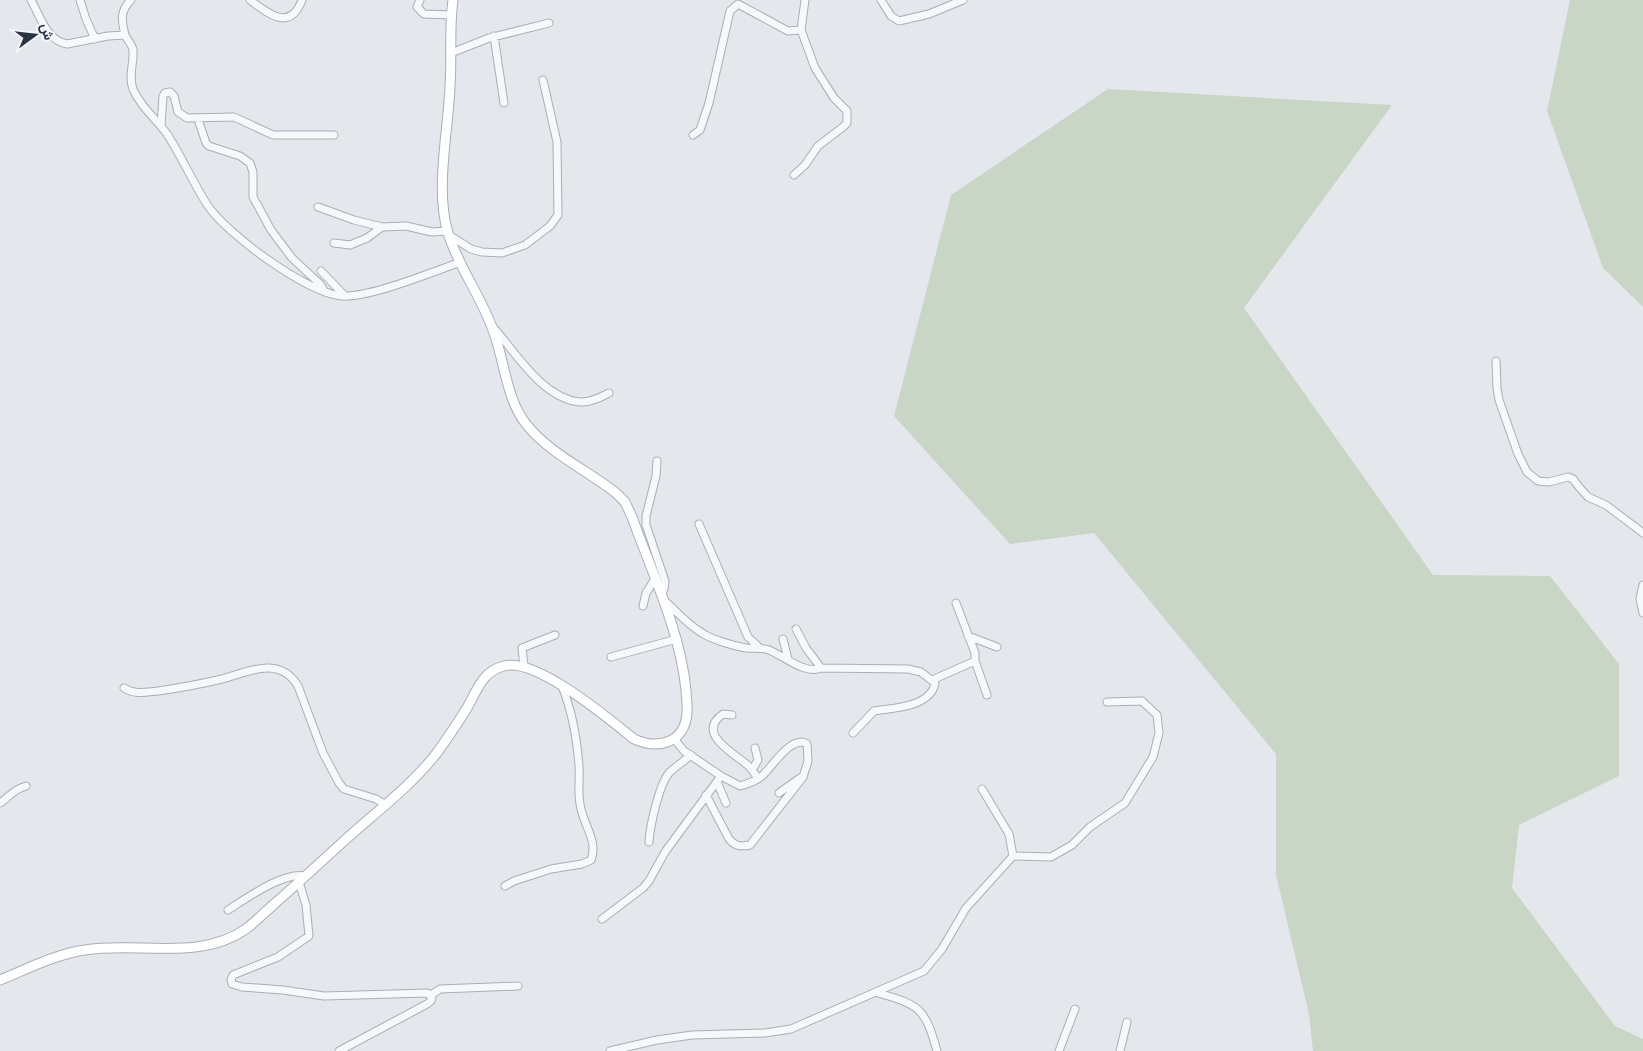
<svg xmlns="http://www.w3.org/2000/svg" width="1643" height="1051" font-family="'Varela Round',Vazirmatn,sans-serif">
  <rect width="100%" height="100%" fill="#e4e7ec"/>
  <!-- green -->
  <path fill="#c9d6c5" d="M1570,0h73v307l-40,-39 -56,-157z
    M1108,89l284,16 -148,203 189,267 117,1 69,88v112l-100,49 -7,63 103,138 28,13v12h-330l-4,-37 -33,-139v-121l-182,-221 -84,11 -116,-128 57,-221z"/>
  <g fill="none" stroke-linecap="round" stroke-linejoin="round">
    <!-- street casing -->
    <g stroke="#a9aeb7" stroke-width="9">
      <path id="street" d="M31,0c9,16 16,41 36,44l41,-8 17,-1c2,5 8,10 8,16 1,13 -5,25 0,38 7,17 23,30 34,45 15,23 26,49 41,72 20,29 98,86 133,90 29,2 91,-24 120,-34
        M80,0l6,19 9,20
        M250,0c19,14 40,32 52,0
        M420,0l-3,7 7,7 28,1
        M881,0l10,16 8,5 30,-7 34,-14
        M125,35c-3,-14 -6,-23 6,-35
        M494,36l10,67
        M451,53l38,-15 60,-15
        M198,119l8,24 3,3 31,10 10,7 3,9v25l18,33 21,28 28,26 5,8
        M161,126l2,-30 2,-3 5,-1 4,4 4,16 9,6 47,-1 39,18h61
        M693,135l7,-5 9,-27 21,-92 8,-7 50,27 13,-1
        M794,175l11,-10 13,-19 25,-19 4,-4v-12l-13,-13 -19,-30 -14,-38 4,-30
        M318,207l36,13 28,7 24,-1 26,6 15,-1
        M449,235l22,14 11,3 20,1 23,-8 25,-19 8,-11 -1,-73 -14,-62
        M334,243l16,2 17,-7 15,-11
        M321,271l24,25
        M494,328c22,25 48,70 86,74 10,1 21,-5 29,-9
        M1496,361l1,27 2,12 19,54 9,18 11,9 11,1 19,-5 5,2 6,8 9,10 18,8 37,28
        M657,461l-1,15 -10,40v9l19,56 -1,8 -3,5
        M699,524l49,113 12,11
        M1643,585l-3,14 3,14
        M665,601c12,11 23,24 37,32 11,7 32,13 44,15 8,1 15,-1 23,2 15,6 36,25 52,18l87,1 13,3 14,11c-4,24 -42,25 -61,28l-21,22
        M643,606l3,-13 9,-14
        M796,629l10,19 15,20
        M968,636l29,11
        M783,639l5,20
        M611,657l66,-18
        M975,661l12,34
        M524,666l-2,-18 33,-13
        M932,680l43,-19v-8l-19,-50
        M124,688c11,7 22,4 34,3 21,-3 43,-7 64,-12 26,-7 57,-24 76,7l25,67 16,30 5,6 32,10 10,6
        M732,715l-9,-1c-27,19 9,38 22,49 6,4 9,10 13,15
        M752,770l6,-10 -3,-12
        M717,782l9,21
        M982,789l27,45 4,22
        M779,793l21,-15
        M706,795l23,44c6,7 11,8 21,6l53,-68 5,-16 -1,-17c-15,-10 -35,23 -45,32 -6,5 -15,8 -22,10l-19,-10
        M0,803c11,-7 12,-13 26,-17
        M649,842c1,-16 10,-57 20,-69 6,-6 15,-12 22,-18
        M299,882l7,23 3,31 -31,21 -45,18 -2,4 1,5 10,3 41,3 41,6 103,-3 5,4 -1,4 -4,3 -88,47
        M505,886l9,-5 37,-12 31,-5 9,-4c7,-18 -6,-33 -10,-51 -4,-15 -1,-29 -2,-43 -2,-27 -7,-55 -17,-80
        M228,910c19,-12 56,-39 78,-34
        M602,919l41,-31 6,-7 16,-29 56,-76 -37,-25 -9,-11
        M878,993c42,12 47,15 59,58
        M431,995l9,-6 78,-3
        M610,1051l47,-11 35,-5 73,-2 26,-4 133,-58 18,-22 24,-41 47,-52 38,1 21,-12 18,-18 35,-24 28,-46 6,-24 -2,-18 -15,-14 -35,1
        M1059,1051l16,-42
        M1120,1051l7,-29"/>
    </g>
    <!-- secondary casing -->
    <g stroke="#a9aeb7" stroke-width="11">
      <path id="secondary" d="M0,980c27,-11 56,-26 85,-30 52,-9 114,12 161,-21 9,-7 18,-16 26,-23 25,-22 49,-44 73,-66 31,-28 65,-53 91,-86 11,-15 21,-30 31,-46 10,-17 15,-37 37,-42 32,-9 105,53 130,73 11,5 22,7 33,3 13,-4 19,-16 20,-29 1,-7 -1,-15 -1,-23 -6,-60 -34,-117 -54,-173l-7,-15 -9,-9c-29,-23 -66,-39 -90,-69 -19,-24 -21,-59 -31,-88 -11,-36 -36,-67 -47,-103 -13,-43 0,-101 2,-146 2,-29 -1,-59 3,-87"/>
    </g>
    <!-- street -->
    <use href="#street" stroke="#f7f8fa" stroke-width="7"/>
    <!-- secondary -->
    <use href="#secondary" stroke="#fff" stroke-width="9"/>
  </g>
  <!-- north arrow -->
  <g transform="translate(35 35) rotate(75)" stroke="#f4f6f9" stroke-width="4" paint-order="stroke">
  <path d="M0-4L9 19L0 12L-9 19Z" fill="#2b3445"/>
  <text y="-8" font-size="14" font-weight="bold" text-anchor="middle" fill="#2b3445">ش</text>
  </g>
</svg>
